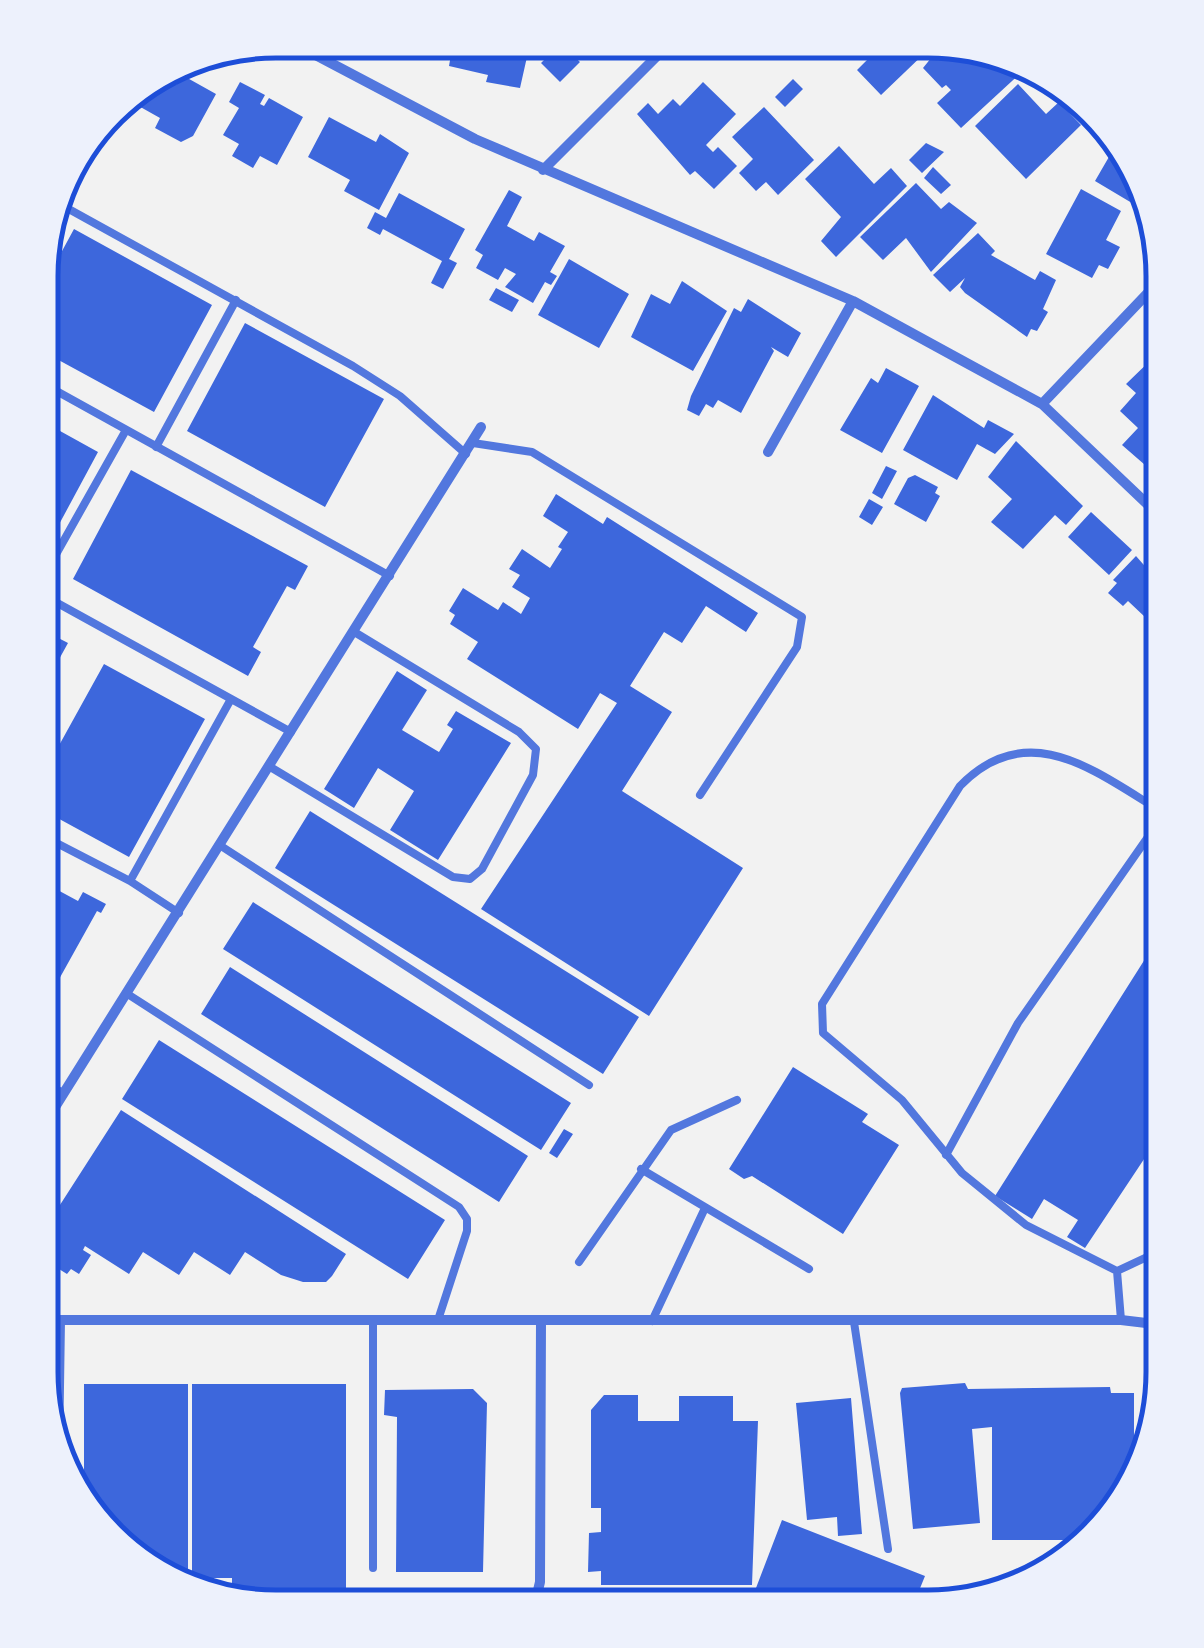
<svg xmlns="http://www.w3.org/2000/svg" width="1204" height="1648" font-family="'Noto Sans',sans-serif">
  <rect width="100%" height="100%" fill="#f2f2f2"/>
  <!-- building -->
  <path fill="#3d67dc" d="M944,42h16l65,27 -64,59 -24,-25 14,-13 -5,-5 -4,3 -19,-20z
    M923,43l6,6 -48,46 -24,-25 11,-11 -15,-15z
    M529,48l-9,40 -34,-6 2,-7 -39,-9 3,-17z
    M556,48h9l15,14 -20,20 -19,-19z
    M182,75l34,19 -23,42 -12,6 -26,-14 5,-10 -32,-18 5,-9 26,-15 17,9z
    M793,79l10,10 -18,18 -10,-10z
    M240,82l25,13 -5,9 4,2 5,-8 34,19 -26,48 -17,-9 -7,12 -21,-12 7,-12 -16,-9 16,-27 -10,-6z
    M703,82l33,32 -30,31 7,7 5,-5 19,19 -23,23 -19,-18 -5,4 -53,-61 11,-11 10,11 15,-15 7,7z
    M1018,84l28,30 13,-12 22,23 -55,54 -51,-53z
    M764,107l50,53 -36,35 -12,-13 -10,9 -17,-18 14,-14 -21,-22z
    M329,117l47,25 4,-8 29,19 -30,57 -35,-19 6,-11 -42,-23z
    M926,143l18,9 -22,21 -13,-13z
    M1117,143l23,29 7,40 -52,-31z
    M839,146l35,38 17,-16 16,18 -71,71 -15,-16 20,-24 -36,-38z
    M933,167l18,18 -10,9 -17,-16z
    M916,183l25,26 8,-7 28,21 -46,49 -25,-34 -23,22 -23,-23z
    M1081,189l40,22 -15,29 14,7 -12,22 -9,-4 -7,13 -46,-24z
    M509,190l13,7 -15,29 27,15 5,-9 26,14 -15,26 7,4 -6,9 -6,-3 -12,21 -28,-16 11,-13 -11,-6 -7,12 -22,-12 7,-13 -8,-5z
    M399,193l66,36 -16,30 8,4 -14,26 -12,-6 11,-22 -59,-32 -3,6 -13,-7 8,-16 11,6z
    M74,229l138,76 -58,107 -112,-61v-63z
    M978,233l17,18 -4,4 44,25 5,-9 16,9 -13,29 5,3 -11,19 -6,-2 -4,8 -62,-44 -5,-6 5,-9 -15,14 -17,-17z
    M569,259l60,35 -30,54 -61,-33z
    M682,281l45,30 -34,60 -62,-34 20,-43 19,10z
    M496,288l23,12 -7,12 -23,-12z
    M748,299l53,34 -13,24 -17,-10 3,4 -33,62 -23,-13 -5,8 -7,-4 -7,12 -12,-6 4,-14 43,-88 7,4z
    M245,323l139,76 -59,108 -138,-76z
    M1157,354l7,7v85l-19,19 -23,-20 16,-17 -18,-17 16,-18 -10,-9z
    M886,368l33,18 -37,67 -42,-23 31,-52 7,5z
    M933,395l51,33 4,-8 26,14 -19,20 -18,-10 -20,36 -54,-30z
    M42,421l56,31 -56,104z
    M1016,441l67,65 -17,19 -11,-10 -32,34 -32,-27 21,-23 -24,-22z
    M886,466l11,5 -15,28 -10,-6z
    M131,470l177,96 -13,24 -8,-4 -34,61 8,5 -13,24 -175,-97z
    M915,475l23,12 -3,6 5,3 -14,26 -32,-18 14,-26z
    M556,494l47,30 4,-7 151,96 -12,19 -40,-26 -24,37 -18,-11 -34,54 42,26 -50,79 121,77 -94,148 -168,-107 136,-206 -17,-10 -22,36 -111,-70 11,-17 -28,-18 5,-9 -6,-4 14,-23 35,22 5,-8 18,12 9,-16 -18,-11 8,-12 -11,-6 13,-20 28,19 12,-19 -4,-2 10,-15 -25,-16z
    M869,499l14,8 -11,18 -13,-8z
    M1091,512l41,38 -23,25 -41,-38z
    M1136,556l28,32v47l-36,-34 -5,5 -15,-13 9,-10 -4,-3z
    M41,629l27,14 -27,49z
    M104,664l101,55 -76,138 -88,-48v-31z
    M397,671l30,19 -25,40 37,22 14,-23 -6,-4 9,-14 55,32 -73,117 -48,-30 24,-39 -36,-23 -24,40 -30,-19z
    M310,811l329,206 -36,57 -328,-206z
    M41,881l37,20 5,-9 23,12 -5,9 -4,-2 -54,97 16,9 -11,19 -7,-4z
    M253,902l318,201 -30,47 -318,-201z
    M1164,929v200l-79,119 -18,-11 11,-17 -34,-21 -12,20 -37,-23z
    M230,967l298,189 -29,46 -298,-188z
    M159,1040l286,180 -37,59 -286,-180z
    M793,1067l75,47 -6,8 37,23 -56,89 -91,-58 -8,3 -15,-10z
    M121,1110l225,144 -14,22 -6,6h-23l-22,-7 -36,-23 -15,23 -36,-23 -15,23 -36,-23 -14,22 -44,-28 -2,4 8,5 -12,19 -8,-5 -4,5 -21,-13 -6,1v-26z
    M564,1129l9,5 -16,24 -8,-5z
    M965,1383l3,6 142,-2 1,6h23v67h5l-15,44 -42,36h-90v-113l-20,2 8,94 -67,6 -13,-136 2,-5z
    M84,1384h104v193h-20l-24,-9 -60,-69z
    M192,1384h154v207l118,1v15l-219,-1 -12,-5v-13l-2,13 -38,-15h39v-8h-40z
    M473,1389l14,14 -4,169h-87l1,-155 -13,-2 1,-25z
    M604,1395h34v26h41v-25h54v25h25l-6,164h-151v-14l-13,1 1,-39 12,-1v-24h-10v-98z
    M851,1398l11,136 -24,2 -1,-19 -30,3 -11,-117z
    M782,1520l143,56 -13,32 -158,-1 2,-19z"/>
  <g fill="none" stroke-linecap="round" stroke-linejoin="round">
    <!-- service -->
    <path stroke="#5277de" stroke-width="8" d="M56,202l297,164 47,30 66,58
      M42,383l348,193
      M473,443l59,9 270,165 -5,30 -97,148
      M156,447l80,-147
      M41,581l85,-151
      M41,594l250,138
      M272,768l181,109 17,2 12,-10 51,-94 3,-26 -17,-17 -163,-99
      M41,835l89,46 49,32
      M221,846l368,239
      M130,881l101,-182
      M126,993l333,214 8,12v12l-29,89
      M41,1081l22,12
      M946,1155l72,-132 146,-209
      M641,1169l168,100
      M579,1262l92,-132 66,-30
      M1117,1271l-91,-46 -64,-52 -60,-73 -79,-67 -1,-29 138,-218c69,-71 137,-13 204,27
      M1121,1320l-4,-49 47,-22
      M373,1321v247
      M652,1321l53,-113
      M854,1322l34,227
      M59,1454l2,-134"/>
    <!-- minor -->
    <path stroke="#5277de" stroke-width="10" d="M308,51l167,88 378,162 97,53 92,50 122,116
      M543,170l124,-124
      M1042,404l122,-128
      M768,452l85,-151
      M40,1131l441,-704
      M40,1320h1081l42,5
      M534,1607l6,-25 1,-262"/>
  </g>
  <!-- crop -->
  <path d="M0 0H1204V1648H0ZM276 58H928A218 218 0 0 1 1146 276V1372A218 218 0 0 1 928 1590H276A218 218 0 0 1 58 1372V276A218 218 0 0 1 276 58Z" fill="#edf1fc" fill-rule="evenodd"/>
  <path fill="none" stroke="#1d4ed8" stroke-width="5" d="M276 58H928A218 218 0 0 1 1146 276V1372A218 218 0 0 1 928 1590H276A218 218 0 0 1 58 1372V276A218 218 0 0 1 276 58Z"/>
</svg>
